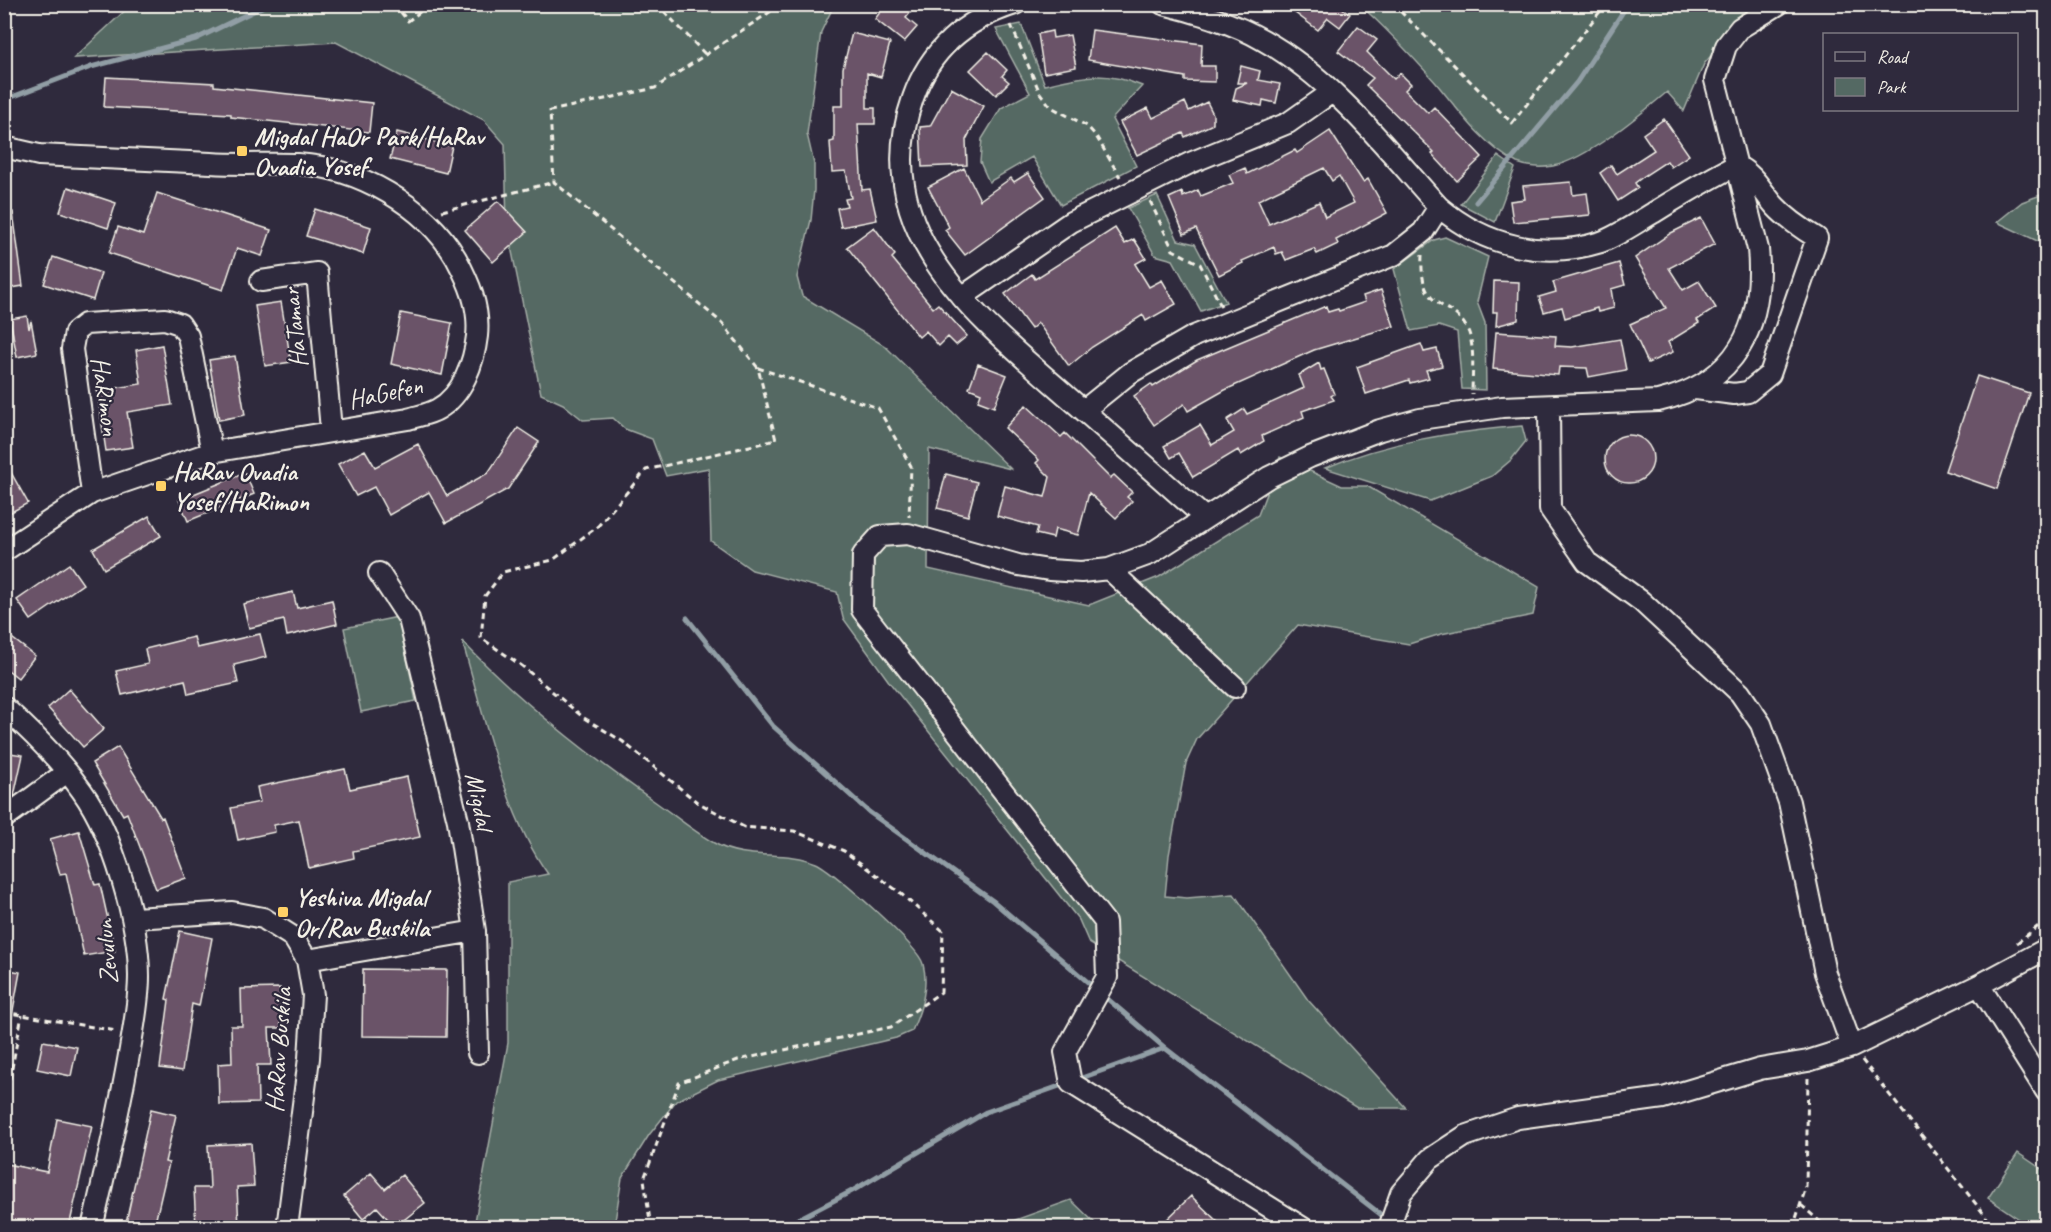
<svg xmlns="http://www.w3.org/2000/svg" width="2051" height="1232" font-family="Caveat,sans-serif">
  <rect width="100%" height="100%" fill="#2f2a3d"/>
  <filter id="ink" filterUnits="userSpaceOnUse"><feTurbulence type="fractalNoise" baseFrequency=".0167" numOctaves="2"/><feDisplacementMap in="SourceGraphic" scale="12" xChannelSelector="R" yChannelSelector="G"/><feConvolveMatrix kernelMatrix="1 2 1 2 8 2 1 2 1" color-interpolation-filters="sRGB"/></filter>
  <g filter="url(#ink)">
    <!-- green -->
    <path fill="#546963" stroke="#a4ada6" stroke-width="1.5" d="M131,5h703l-13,27 -14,102 7,30v26l-3,30 -14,57 5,19 83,50 126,123 -82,-20 -1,120 161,36 70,-28 99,-62 22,-58 62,29h25l172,101 -6,28 -92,19 -32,10 -111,-19 -101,114 -11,24 -17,92 -4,41 22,2 47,-4 74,106 98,108h-49l-268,-165 -10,-23 -189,-237 -47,-65 -6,-26 -85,-22 -41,-29 -2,-73 -43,8 -14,-37 -27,-10 -12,-11 -30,2 -20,-16 -22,-10 -34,-167 -2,-83 -21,-24 -148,-78 -262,16z
      M1360,5h426l-65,39 -17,20 -20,47 -17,-19c-26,22 -81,68 -114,74 -11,2 -25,1 -36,-3 -33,-17 -58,-52 -81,-80 -24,-27 -49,-54 -76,-78z
      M1021,24l24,61c39,-9 58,-15 97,1l-30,33 24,47 -75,39 -29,-48 -43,25 -9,-20 2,-23 19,-31 29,-15 -34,-64z
      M1498,156l17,12 -20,54 -34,-18z
      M2046,193v52l-49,-23 25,-20z
      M1157,195l21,45 17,4 31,58 -25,9 -28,-51 -18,-5 -27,-47z
      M1445,237l43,20 -11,45 8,21 1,67 -24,-1 -5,-57 -18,-6 -28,5 -17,-62 40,-29z
      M1522,426l4,15 -15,19 -19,16 -62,25 -105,-33c64,-27 128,-36 197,-42z
      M398,617l18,84 -55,11 -17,-84z
      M462,641c57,60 125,113 192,160 20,14 39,30 60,42 33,19 69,6 102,20 17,7 103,84 107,101 6,23 -2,46 -11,67l-16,7 -178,42 -42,21 -27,34 -27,43 -8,49h-140l34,-184v-161l40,-8c-44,-60 -64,-160 -86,-233z
      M2018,1153l28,19v55h-15l-43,-29z
      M1071,1200l28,27h-103z"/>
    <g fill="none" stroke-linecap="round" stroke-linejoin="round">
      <!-- stream -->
      <path stroke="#919ea5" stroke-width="5" d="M4,100l87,-33 105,-28 72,-35
        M1476,202l101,-120 51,-78
        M687,618l86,108 96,86 124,89 172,147 223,172
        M1076,1080l89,-32
        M781,1228l73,-38 132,-78 82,-29"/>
    </g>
    <!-- building -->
    <path fill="#6a5367" stroke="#f4f1e8" stroke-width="1.5" fill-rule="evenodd" d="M886,4h31l-11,14 11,9 -13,15 -29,-23z
      M1283,4h54l13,10 -10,13 -12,-9 -10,12z
      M1358,26l19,14 -10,12 27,27 6,-6 11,11 -6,6 23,23 6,-6 48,50 -25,24 -25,-27 2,-2 -68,-67 7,-7 -35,-27z
      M1092,30l110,14 -1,22h14v16l-30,-1v-4l-97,-17z
      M1052,31l1,7 17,-3 6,32 -32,6 -6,-39z
      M852,33l38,10 -9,34 -14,-4v35h8v16h-17l4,66 8,-1 7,31 -36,7 -4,-19 10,-2 -2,-7 6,-1 -5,-27 -14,1 -2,-30 4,-1v-35h9v-38z
      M988,52l19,18 -5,6 7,6 -13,13 -26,-25z
      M1241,66l19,5 -2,9 22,4 -4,19 -13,-3 -1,6 -29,-6 3,-12 11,-5h-10z
      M106,77l108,6v3l158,17 -3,29 -138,-15v-3l-127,-7z
      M951,88l33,18 -18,34 1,25 -45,2 -2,-40 10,-1z
      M1185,102l4,9 18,-9 6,12v10l-28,13 -2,-4 -46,22 -17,-33 28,-14 5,10z
      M1664,119l25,36 -18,12 -4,-6 -23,15 -9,7 3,5 -20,13 -18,-28 11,-8 6,9 37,-24 -11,-16z
      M1330,131l33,51 5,-3 19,34 -51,27 2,4 -21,10 -3,-5 -28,11 -4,-8 -6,2 -2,-7 -32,14 1,2 -24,12 -23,-46 -12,5 -15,-36 13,-6 1,5 15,-7 3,6 32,-13 -4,-8 16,-7 2,6 48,-24 2,3zM1324,168l8,13 7,-5 15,27 -29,14 -6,-15 -50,22 -11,-24z
      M397,132l55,14 -6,27 -56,-14z
      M964,168l16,32 31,-22 3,4 14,-9 17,24 -80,58 -20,-25 4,-3 -21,-40z
      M1571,182l2,13 14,-2 3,22 -77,7 -3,-21 15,-2 -2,-13z
      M68,187l48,16 -8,25 -48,-16z
      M157,193l114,37 -9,26 -25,-8 -14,42 -114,-37 9,-26 25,8z
      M498,201l29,31 -34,30 -28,-32z
      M315,209l56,18 -8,27 -57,-18z
      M13,212l10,74 -19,3v-76z
      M1701,218l14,26 -46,24 14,22 16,-9 17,27 -19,12 2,3 -31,19 5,10 -25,11 -18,-39 36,-16 -31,-50 36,-25z
      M874,227l21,28 -3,3 41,50 5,-4 29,32 -11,9 -8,-8 -9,9 -13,-15 -7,6 -72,-90z
      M1115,228l10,16 9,-5 12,19 -11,6 14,23 13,-7 14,24 -30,17 -3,-6 -51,32 -23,19 -31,-43 -7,6 -26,-35 27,-20 3,5z
      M53,257l48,16 -8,27 -49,-16z
      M1619,263l6,22 -14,4 3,19 -16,4 -1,-4 -32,10 -3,-11 -18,5 -5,-15 17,-5 -3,-10z
      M1494,281l25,1 -1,38 -22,6 1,-14h-4z
      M1381,290l13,36 -80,24 -89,40 -37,21 -4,-7 -30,21 -20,-29 17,-12 2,3 44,-27 129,-54 2,6 10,-3 1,2 26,-9 -2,-6z
      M281,302l10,60 -26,4 -10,-60z
      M401,313l51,10 -10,52 -51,-11z
      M27,316l2,13 2,-8 6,32 -20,4 -7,-38z
      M1496,332l60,4 -1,10 17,1 48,-8 6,31 -37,7 -2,-9 -28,-1 -1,8 -65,-6z
      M1421,344l3,8 13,-3 5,17 -16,4 3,8 -19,5 -1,-3 -43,14 -9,-27z
      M162,345l10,60 -45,7 6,35 -27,4 -9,-60 44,-7 -5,-34z
      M235,356l10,59 -26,5 -10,-60z
      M1319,363l2,7 3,-1 10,25 -3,2 3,4 -32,11 2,6 -42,19 2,5 -23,14 -3,-5 -45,27 -14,-24 -8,5 -7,-12 36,-21 12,20 22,-13 -7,-12 17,-11 3,5 57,-26 -5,-13z
      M978,364l29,11 -13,32 -16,-6 3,-8 -12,-5z
      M1977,376l52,17 -32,96 -52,-18z
      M1026,405l35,32 4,-4 45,45 4,-3 18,17 -5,5 5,4 -16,17 -27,-25 -11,42 -23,-6 -2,9 -17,-4 2,-7 -41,-11 8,-30 40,11 5,-20 -14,-14 3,-3 -34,-32z
      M518,428l21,14 -31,47 -62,34 -17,-31 -40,23 -15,-28 -18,9 -18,-32 27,-14 10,17 43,-23 29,52 41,-23z
      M1605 459a24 24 0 1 1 48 0a24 24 0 1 1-48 0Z
      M4,460l24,43 -24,13z
      M245,473l9,21 -66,27 -9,-21z
      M946,474l31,8 -9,34 -31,-8z
      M149,516l12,20 -57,33 -11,-20z
      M69,564l14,20 -52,36 -14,-20z
      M293,592l4,16 35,-8 5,24 -50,12 -3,-16 -35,8 -6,-24z
      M4,632l31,24 -17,22 -14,-11z
      M260,634l6,23 -32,8 4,18 -50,11 -3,-14 -63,15 -6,-24 32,-7 -3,-15 49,-12 3,11z
      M69,689l35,40 -21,18 -35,-39z
      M118,747l43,71 2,-1 23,61 -30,11 -29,-76 -4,2 -31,-52z
      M4,752l19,3 -9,41 -10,7z
      M345,769l5,20 57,-12 13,60 -67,14 1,7 -45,10 -10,-48 -25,5 1,7 -37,8 -7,-32 29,-6 -3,-15z
      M79,831l16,54 5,-1 15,67 -31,5 -18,-83 -6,1 -10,-35z
      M180,931l32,7 -13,68 -7,-2 -10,67 -22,-3 9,-68 -3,-1z
      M4,969l16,3 -9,49 -7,-1z
      M363,969l84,1 -1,67 -84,-1z
      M280,988l1,40h-12l2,37h-14l1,38 -39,1 -1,-40 14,-1 -1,-37h11l-1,-37z
      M43,1041l34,6 -6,29 -34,-7z
      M151,1109l25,6 -11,47 4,1 -15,64h-29z
      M57,1119l35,7 -23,101h-24l-25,-5 -1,5h-15l2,-63 41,8z
      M251,1143l3,43 -17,1 2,40h-43l-2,-39h16l-2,-43z
      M371,1173l14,16 17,-14 23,28 -30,24 -18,-20 -14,12 -19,-23z
      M1191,1196l32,31h-64z"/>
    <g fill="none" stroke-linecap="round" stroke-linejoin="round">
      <!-- minor casing -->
      <g stroke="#f4f1e8" stroke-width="24">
        <path id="minor" d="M1015,4c-48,15 -85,45 -102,94 -47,134 66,221 155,299 46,40 91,80 136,120
          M1163,4c34,9 69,18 100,36 70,39 123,108 176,167 46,39 104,53 162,35 18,-7 35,-19 52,-29 27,-17 55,-33 83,-48 19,10 25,25 39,41 12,13 27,23 42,32l-47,136 -22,18 -14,2 -38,-5
          M4,147l35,8c57,3 115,5 172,8 29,2 58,0 87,1 60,4 127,41 158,94 13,24 24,49 21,78 -3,26 -14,59 -39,73 -8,5 -21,7 -30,10l-196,33 -120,41 -88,58
          M261,281l56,-8 14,157
          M962,297l109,-75 119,-59 98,-40 44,-31
          M1549,407l1,102 37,53 54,39 99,92 21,31 28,78 36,171 27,74
          M1084,410l46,-37 64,-37 200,-81 29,-23 16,-25
          M92,493l-20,-144 3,-17 10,-8 80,-5 15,5 8,12 24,116
          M1109,569l41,-15 119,-77 41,-20 70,-27 40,-11 82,-12 156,-6c78,-18 107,-75 100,-152l-43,-169 11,-34 14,-18 39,-24
          M379,573l30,46 49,202 17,110 3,122
          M1235,687l-126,-118 -28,3 -32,-2 -31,-5 -110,-31 -28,2 -17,19 -1,55 243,312 2,55 -42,75 6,31 232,145
          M4,707c28,25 56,53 78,84 31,43 57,132 57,185 0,24 -5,50 -9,73 -10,60 -24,119 -38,179
          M4,818l63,-46
          M134,918l98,-6 31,6 30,19 14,23 6,35 -4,63 -22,170
          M307,960l168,-29
          M1979,985l67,106
          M1389,1228l12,-35 29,-34 35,-23 53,-18 145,-20 97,-29 48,-8 44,-14 127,-62 67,-36"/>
      </g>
      <!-- path -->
      <path stroke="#f4f1e8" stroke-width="3" stroke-dasharray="6 4.5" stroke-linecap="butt" d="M394,4l14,17 22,-17
        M657,4l48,50
        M1393,4l119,119 94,-119
        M1011,25l29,68 11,14 36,19 9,10 24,41
        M1150,201l23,49 27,14 21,42
        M442,211l112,-29
        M1422,255c-3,63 32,41 47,78 6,18 3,42 3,61
        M758,368l120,40 33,58 -2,51
        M2017,943l29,-23
        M4,1012l112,19
        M1862,1060l133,168
        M4,1110l18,-95
        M1801,1205l26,23
        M648,1228l2,-7 -6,-42 35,-96 59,-23 153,-33 50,-35 2,-61 -44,-39 -55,-41 -50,-20 -50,-4 -47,-25 -75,-61 -38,-23 -62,-52 -41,-28 4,-42 18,-24 50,-12 45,-34 48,-56 130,-30 -18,-72 -36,-45 -168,-141 -4,-71 105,-23 127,-84
        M1793,1228l13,-41 2,-109"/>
      <!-- minor -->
      <use href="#minor" stroke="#2f2a3d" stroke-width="20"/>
    </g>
  </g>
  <!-- markers -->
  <g fill="#ffd166" stroke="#2f2a3d" stroke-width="2">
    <rect x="236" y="145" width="12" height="12" rx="3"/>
    <rect x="155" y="480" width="12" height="12" rx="3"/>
    <rect x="277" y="906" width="12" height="12" rx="3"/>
  </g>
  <g text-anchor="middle" stroke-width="4.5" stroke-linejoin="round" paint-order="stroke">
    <!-- poi labels -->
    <g font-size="26" font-weight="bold" fill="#f4f1e8" stroke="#2f2a3d" text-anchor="start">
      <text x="254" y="145">Migdal HaOr Park/HaRav<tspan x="254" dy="30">Ovadia Yosef</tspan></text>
      <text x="173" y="480">HaRav Ovadia<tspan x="173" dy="30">Yosef/HaRimon</tspan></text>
      <text x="295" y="906">Yeshiva Migdal<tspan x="295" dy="30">Or/Rav Buskila</tspan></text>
    </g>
    <!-- street labels -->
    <g font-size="26" fill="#f4f1e8" stroke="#2f2a3d">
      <text transform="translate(294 328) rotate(-96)" y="9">HaTamar</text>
      <text transform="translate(385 392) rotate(-12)" y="9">HaGefen</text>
      <text transform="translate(106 396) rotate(82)" y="9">HaRimon</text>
      <text transform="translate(480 801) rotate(78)" y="9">Migdal</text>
      <text transform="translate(106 952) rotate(-95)" y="9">Zevulun</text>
      <text transform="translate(278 1050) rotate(-86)" y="9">HaRav Buskila</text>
    </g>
  </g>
  <!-- margin -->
  <rect width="2051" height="1232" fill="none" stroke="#2f2a3d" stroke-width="24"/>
  <rect x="12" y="12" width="2027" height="1208" fill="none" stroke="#f4f1e8" stroke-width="2" filter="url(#ink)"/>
  <!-- legend -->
  <rect x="1823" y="33" width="195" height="78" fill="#2f2a3d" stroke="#7e7a81" stroke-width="1.5"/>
  <rect x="1835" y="52" width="30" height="9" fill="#2f2a3d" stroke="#7e7a81" stroke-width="1.5"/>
  <text x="1877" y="63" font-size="18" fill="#f4f1e8">Road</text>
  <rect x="1835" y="78" width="30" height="18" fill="#546963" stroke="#7e7a81" stroke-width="1.5"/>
  <text x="1877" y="93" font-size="18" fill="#f4f1e8">Park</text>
</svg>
